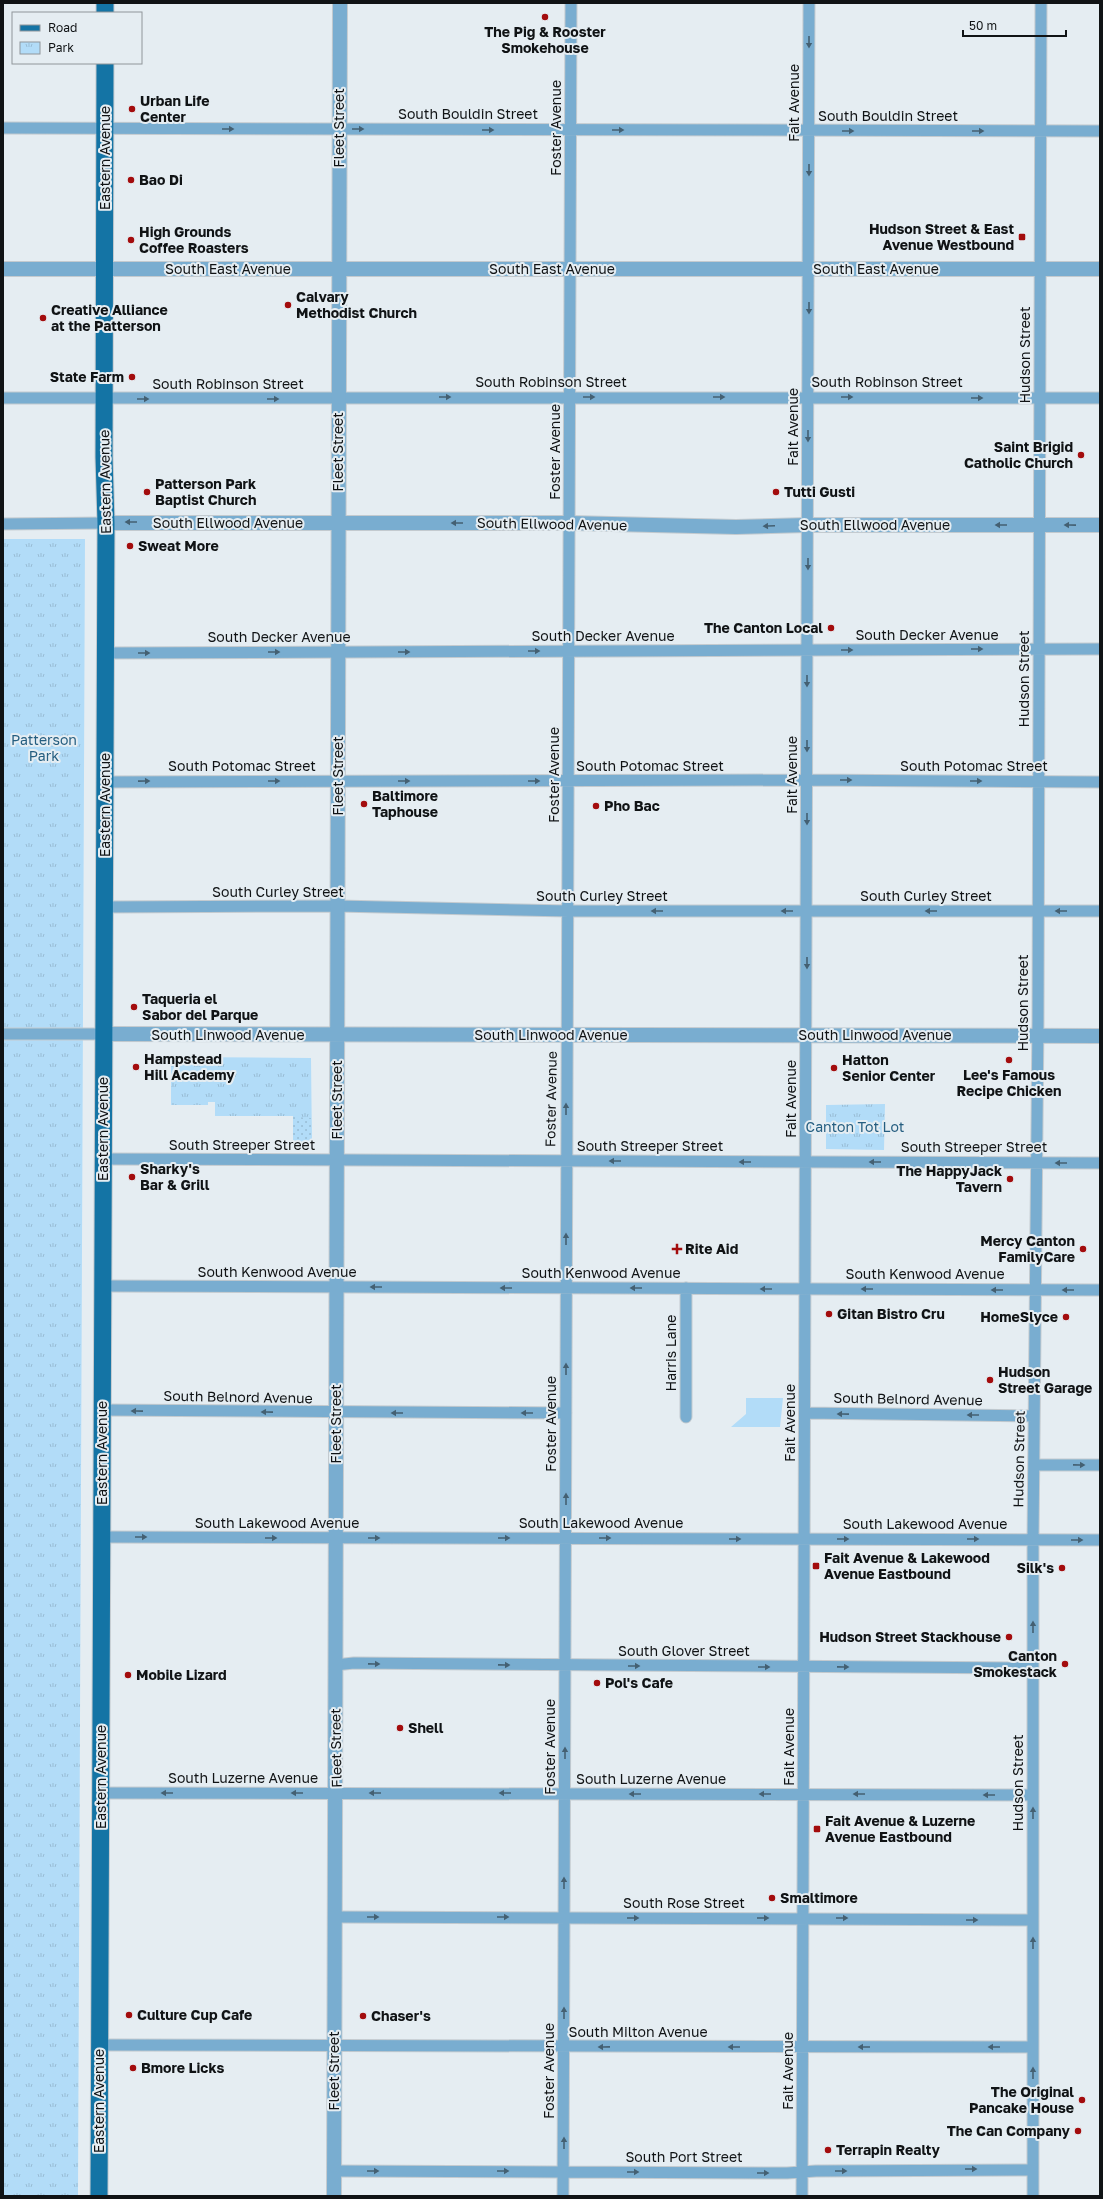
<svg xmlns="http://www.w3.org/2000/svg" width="1103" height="2199" font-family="'Golos Text',sans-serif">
  <defs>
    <pattern id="park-tufts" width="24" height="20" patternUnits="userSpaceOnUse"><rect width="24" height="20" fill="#b2dcf8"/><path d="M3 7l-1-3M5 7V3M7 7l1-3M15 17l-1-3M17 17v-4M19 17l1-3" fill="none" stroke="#98bcd4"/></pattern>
    <pattern id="garden-dots" width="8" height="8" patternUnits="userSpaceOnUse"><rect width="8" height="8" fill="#b2dcf8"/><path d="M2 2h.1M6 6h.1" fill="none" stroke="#98bcd4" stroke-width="1.8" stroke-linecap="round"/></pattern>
  </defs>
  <rect width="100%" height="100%" fill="#e5edf2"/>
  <!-- grass -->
  <path fill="#b2dcf8" d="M746,1398h37l-3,29h-49l15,-13z"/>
  <!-- park -->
  <path fill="url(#park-tufts)" d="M3,539h82l-7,1657h-75z
    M171,1057l140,1 1,90h-19v-32h-78v-14h-7v3h-37z
    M885,1104l-1,46 -58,-1v-44z"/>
  <!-- garden -->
  <path fill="url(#garden-dots)" d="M293,1117l18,1 1,30h-19z"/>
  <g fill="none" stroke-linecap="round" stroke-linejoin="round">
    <!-- minor casing -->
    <g stroke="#c3cacf" stroke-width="13">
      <path id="minor" d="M3,128l1097,3
        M3,398h1097
        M3,524l103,-1
        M105,653l995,-4
        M105,782l702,-2 293,2
        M104,907l233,-1 232,5h531
        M3,1034h101
        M103,1159l997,4
        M103,1286l997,4
        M102,1410l464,3
        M805,1413l229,3
        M686,1417v-129
        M1034,1465h66
        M102,1537l998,3
        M335,1665l19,-2 679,5
        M101,1793l932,2
        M334,1917l699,3
        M100,2045l933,2
        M334,2171l453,2 29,-2 217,-1
        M563,2196c3,-731 6,-1462 8,-2193
        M802,2196l7,-2193
        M1033,2196v-656l5,-520 3,-1017"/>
    </g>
    <!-- tertiary casing -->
    <g stroke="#c3cacf" stroke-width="16">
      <path id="tertiary" d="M3,269h1097
        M106,523h464l166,4 72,-2h292
        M104,1034l996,2
        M334,2196l6,-2193"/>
    </g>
    <!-- primary casing -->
    <g stroke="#c3cacf" stroke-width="19">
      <path id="primary" d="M105,13v-10
        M99,2196l7,-1673 -2,-66 1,-394"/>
    </g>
    <!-- minor -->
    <use href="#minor" stroke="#79add0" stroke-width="11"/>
    <!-- tertiary -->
    <use href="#tertiary" stroke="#79add0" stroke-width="14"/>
    <!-- primary -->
    <use href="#primary" stroke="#1474a5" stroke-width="17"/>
  </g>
  <!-- one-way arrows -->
  <defs><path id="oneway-solid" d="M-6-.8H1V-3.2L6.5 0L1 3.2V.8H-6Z"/></defs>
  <g fill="#446072">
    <use href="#oneway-solid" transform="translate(809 42) rotate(90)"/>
    <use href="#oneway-solid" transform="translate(228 129)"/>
    <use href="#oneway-solid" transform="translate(358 129)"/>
    <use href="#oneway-solid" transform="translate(488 130)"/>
    <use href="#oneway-solid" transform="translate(618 130)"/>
    <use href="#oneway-solid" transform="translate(848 131)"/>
    <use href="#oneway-solid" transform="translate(978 131)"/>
    <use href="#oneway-solid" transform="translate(809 170) rotate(90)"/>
    <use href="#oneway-solid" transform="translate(809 308) rotate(90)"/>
    <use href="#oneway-solid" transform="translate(445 397)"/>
    <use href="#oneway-solid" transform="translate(589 397)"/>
    <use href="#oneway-solid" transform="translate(719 397)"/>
    <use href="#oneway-solid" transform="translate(847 397)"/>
    <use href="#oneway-solid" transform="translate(977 398)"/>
    <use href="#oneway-solid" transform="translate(143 399)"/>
    <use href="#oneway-solid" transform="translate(273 399)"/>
    <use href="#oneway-solid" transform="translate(808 436) rotate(90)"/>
    <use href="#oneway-solid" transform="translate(131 522) rotate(-180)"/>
    <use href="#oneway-solid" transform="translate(457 523) rotate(180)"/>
    <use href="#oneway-solid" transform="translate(1001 525) rotate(-180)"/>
    <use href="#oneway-solid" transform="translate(1070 525) rotate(-179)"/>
    <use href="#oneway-solid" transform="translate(769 526) rotate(178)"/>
    <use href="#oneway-solid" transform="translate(808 564) rotate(90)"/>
    <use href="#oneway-solid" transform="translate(977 649)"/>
    <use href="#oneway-solid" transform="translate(847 650)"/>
    <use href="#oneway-solid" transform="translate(534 651)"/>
    <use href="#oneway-solid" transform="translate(274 652)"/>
    <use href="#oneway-solid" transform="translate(404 652)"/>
    <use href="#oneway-solid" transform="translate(144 653)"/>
    <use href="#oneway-solid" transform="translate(807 681) rotate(90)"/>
    <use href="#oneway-solid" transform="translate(807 746) rotate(90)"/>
    <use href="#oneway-solid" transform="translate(846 780)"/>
    <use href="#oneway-solid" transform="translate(144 781) rotate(-1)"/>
    <use href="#oneway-solid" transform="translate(274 781)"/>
    <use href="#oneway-solid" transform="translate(404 781)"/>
    <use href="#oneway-solid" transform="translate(534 781)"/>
    <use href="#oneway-solid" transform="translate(976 781)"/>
    <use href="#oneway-solid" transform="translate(807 819) rotate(90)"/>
    <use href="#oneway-solid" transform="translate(657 911) rotate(180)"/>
    <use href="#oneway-solid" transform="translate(787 911) rotate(180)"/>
    <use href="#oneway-solid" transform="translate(931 911) rotate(180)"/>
    <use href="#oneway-solid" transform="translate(1061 911) rotate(180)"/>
    <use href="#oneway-solid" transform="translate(807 963) rotate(90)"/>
    <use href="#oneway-solid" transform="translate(566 1109) rotate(-90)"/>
    <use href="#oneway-solid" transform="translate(615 1161) rotate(-180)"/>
    <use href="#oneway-solid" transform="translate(745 1162) rotate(-180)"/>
    <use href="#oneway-solid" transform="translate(875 1162) rotate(-180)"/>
    <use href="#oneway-solid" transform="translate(1061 1163) rotate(-180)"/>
    <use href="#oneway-solid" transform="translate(566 1239) rotate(-90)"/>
    <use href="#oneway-solid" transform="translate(376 1287) rotate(-180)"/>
    <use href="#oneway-solid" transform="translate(506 1288) rotate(-180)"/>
    <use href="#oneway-solid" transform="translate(636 1288) rotate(-180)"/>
    <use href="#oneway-solid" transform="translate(766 1289) rotate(-180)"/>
    <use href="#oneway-solid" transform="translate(867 1289) rotate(-180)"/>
    <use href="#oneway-solid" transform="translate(997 1290) rotate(-180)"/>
    <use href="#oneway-solid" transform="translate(1068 1290) rotate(-180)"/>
    <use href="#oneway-solid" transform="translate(566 1369) rotate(-90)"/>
    <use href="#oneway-solid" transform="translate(137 1411) rotate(-179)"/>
    <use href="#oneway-solid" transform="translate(267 1412) rotate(-179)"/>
    <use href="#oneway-solid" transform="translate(397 1413) rotate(-180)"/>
    <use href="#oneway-solid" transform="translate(527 1413) rotate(-180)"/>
    <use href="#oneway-solid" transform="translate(843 1414) rotate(-179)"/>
    <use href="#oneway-solid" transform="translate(973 1415) rotate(-180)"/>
    <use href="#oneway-solid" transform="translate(1079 1465) rotate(1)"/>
    <use href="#oneway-solid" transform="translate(566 1499) rotate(-90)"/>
    <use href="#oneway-solid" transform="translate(141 1537)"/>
    <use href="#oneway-solid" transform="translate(271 1538)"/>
    <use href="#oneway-solid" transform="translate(374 1538)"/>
    <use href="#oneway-solid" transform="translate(504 1538)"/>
    <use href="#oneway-solid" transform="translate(605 1538)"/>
    <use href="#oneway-solid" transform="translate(735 1539)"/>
    <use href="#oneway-solid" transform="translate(843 1539)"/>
    <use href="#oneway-solid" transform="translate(973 1539)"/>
    <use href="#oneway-solid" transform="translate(1077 1540)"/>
    <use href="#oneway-solid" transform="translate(1033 1627) rotate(-90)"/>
    <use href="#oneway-solid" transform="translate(374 1664) rotate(1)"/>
    <use href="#oneway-solid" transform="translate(504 1665) rotate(1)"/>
    <use href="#oneway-solid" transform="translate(634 1666)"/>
    <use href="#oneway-solid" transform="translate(764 1667)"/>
    <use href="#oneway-solid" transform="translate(843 1667) rotate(1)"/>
    <use href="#oneway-solid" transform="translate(565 1753) rotate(-90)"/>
    <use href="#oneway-solid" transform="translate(167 1793) rotate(-180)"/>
    <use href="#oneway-solid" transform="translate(297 1793) rotate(-180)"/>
    <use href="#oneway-solid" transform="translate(375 1793) rotate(-180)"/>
    <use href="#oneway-solid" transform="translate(505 1793) rotate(-180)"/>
    <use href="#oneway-solid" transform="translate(635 1794) rotate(-180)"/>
    <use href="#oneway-solid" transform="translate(765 1794) rotate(-180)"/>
    <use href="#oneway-solid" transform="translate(859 1794) rotate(-180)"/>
    <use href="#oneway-solid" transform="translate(989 1795) rotate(-180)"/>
    <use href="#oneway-solid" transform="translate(1033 1813) rotate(-90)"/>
    <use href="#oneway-solid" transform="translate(564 1883) rotate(-90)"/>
    <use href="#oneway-solid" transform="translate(373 1917)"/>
    <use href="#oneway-solid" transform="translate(503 1917)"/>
    <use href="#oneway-solid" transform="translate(633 1918)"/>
    <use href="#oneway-solid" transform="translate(763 1918)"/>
    <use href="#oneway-solid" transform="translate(842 1918)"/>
    <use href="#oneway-solid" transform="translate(972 1920)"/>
    <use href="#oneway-solid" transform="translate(1033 1943) rotate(-90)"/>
    <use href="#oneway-solid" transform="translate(564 2013) rotate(-90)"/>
    <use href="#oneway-solid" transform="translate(604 2047) rotate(179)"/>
    <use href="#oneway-solid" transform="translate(734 2047) rotate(-180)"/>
    <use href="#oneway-solid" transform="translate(864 2047) rotate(180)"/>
    <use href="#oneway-solid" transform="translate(994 2047) rotate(-180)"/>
    <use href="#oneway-solid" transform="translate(1033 2073) rotate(-90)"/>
    <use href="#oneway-solid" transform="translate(564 2143) rotate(-90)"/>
    <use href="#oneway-solid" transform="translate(971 2169)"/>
    <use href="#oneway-solid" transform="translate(373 2171)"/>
    <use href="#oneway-solid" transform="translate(503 2171)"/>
    <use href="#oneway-solid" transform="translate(841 2171)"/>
    <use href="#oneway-solid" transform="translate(633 2172)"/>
    <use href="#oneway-solid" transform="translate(763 2173)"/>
  </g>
  <!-- markers -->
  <g fill="#a30c0d" stroke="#e5edf2" stroke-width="1.5">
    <circle cx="545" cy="17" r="4"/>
    <circle cx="132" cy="109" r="4"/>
    <circle cx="131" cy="180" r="4"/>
    <rect x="1018" y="233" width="8" height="8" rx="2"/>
    <circle cx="131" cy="240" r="4"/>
    <circle cx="288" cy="305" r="4"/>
    <circle cx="43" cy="318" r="4"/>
    <circle cx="132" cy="377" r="4"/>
    <circle cx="1081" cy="455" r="4"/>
    <circle cx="147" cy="492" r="4"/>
    <circle cx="776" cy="492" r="4"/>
    <circle cx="130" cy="546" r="4"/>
    <circle cx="831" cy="628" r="4"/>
    <circle cx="364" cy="804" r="4"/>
    <circle cx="596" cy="806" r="4"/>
    <circle cx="134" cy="1007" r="4"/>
    <circle cx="1009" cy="1060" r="4"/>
    <circle cx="136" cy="1067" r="4"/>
    <circle cx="834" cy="1068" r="4"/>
    <circle cx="132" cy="1177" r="4"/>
    <circle cx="1010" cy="1179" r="4"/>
    <path d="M675 1243h4v4h4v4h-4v4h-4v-4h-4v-4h4z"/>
    <circle cx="1083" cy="1249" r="4"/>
    <circle cx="829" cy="1314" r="4"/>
    <circle cx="1066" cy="1317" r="4"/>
    <circle cx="990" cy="1380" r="4"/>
    <rect x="812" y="1562" width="8" height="8" rx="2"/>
    <circle cx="1062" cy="1568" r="4"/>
    <circle cx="1009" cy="1637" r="4"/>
    <circle cx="1065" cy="1664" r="4"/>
    <circle cx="128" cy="1675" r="4"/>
    <circle cx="597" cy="1683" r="4"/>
    <circle cx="400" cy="1728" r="4"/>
    <rect x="813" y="1825" width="8" height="8" rx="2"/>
    <circle cx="772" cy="1898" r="4"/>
    <circle cx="129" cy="2015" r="4"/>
    <circle cx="363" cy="2016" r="4"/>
    <circle cx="133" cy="2068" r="4"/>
    <circle cx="1082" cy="2100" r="4"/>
    <circle cx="1078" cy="2131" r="4"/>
    <circle cx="828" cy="2150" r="4"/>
  </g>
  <g text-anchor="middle" stroke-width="4" stroke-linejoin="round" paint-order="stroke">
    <!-- poi labels -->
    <g font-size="14" font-weight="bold" fill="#101315" stroke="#e5edf2" text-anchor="start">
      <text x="545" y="37" text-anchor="middle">The Pig &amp; Rooster<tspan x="545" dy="16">Smokehouse</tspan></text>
      <text x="140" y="106">Urban Life<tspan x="140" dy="16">Center</tspan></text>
      <text x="139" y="185">Bao Di</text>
      <text x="1014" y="234" text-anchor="end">Hudson Street &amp; East<tspan x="1014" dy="16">Avenue Westbound</tspan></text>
      <text x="139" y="237">High Grounds<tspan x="139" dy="16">Coffee Roasters</tspan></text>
      <text x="296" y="302">Calvary<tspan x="296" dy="16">Methodist Church</tspan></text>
      <text x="51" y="315">Creative Alliance<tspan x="51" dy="16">at the Patterson</tspan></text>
      <text x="124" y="382" text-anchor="end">State Farm</text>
      <text x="1073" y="452" text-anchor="end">Saint Brigid<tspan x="1073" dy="16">Catholic Church</tspan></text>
      <text x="155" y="489">Patterson Park<tspan x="155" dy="16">Baptist Church</tspan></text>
      <text x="784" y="497">Tutti Gusti</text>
      <text x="138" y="551">Sweat More</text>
      <text x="823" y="633" text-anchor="end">The Canton Local</text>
      <text x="372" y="801">Baltimore<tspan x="372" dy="16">Taphouse</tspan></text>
      <text x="604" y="811">Pho Bac</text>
      <text x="142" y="1004">Taqueria el<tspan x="142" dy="16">Sabor del Parque</tspan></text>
      <text x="144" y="1064">Hampstead<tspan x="144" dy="16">Hill Academy</tspan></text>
      <text x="842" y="1065">Hatton<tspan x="842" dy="16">Senior Center</tspan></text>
      <text x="1009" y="1080" text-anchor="middle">Lee's Famous<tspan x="1009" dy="16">Recipe Chicken</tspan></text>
      <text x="140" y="1174">Sharky's<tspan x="140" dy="16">Bar &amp; Grill</tspan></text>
      <text x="1002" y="1176" text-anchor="end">The HappyJack<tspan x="1002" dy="16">Tavern</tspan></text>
      <text x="1075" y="1246" text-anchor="end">Mercy Canton<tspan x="1075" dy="16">FamilyCare</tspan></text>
      <text x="685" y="1254">Rite Aid</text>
      <text x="837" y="1319">Gitan Bistro Cru</text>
      <text x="1058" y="1322" text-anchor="end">HomeSlyce</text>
      <text x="998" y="1377">Hudson<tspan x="998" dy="16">Street Garage</tspan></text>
      <text x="824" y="1563">Fait Avenue &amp; Lakewood<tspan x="824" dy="16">Avenue Eastbound</tspan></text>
      <text x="1054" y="1573" text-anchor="end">Silk's</text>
      <text x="1001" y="1642" text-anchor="end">Hudson Street Stackhouse</text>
      <text x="1057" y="1661" text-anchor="end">Canton<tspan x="1057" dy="16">Smokestack</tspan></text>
      <text x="136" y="1680">Mobile Lizard</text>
      <text x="605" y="1688">Pol's Cafe</text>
      <text x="408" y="1733">Shell</text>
      <text x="825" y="1826">Fait Avenue &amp; Luzerne<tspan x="825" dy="16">Avenue Eastbound</tspan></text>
      <text x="780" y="1903">Smaltimore</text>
      <text x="137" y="2020">Culture Cup Cafe</text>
      <text x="371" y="2021">Chaser's</text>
      <text x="141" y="2073">Bmore Licks</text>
      <text x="1074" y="2097" text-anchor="end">The Original<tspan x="1074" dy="16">Pancake House</tspan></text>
      <text x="1070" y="2136" text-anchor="end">The Can Company</text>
      <text x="836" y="2155">Terrapin Realty</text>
    </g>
    <!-- street labels -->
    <g font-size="14" fill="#101315" stroke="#e5edf2">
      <text transform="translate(794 103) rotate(-90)" y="5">Fait Avenue</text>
      <text x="468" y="119">South Bouldin Street</text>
      <text x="888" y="121">South Bouldin Street</text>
      <text transform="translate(339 128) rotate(-90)" y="5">Fleet Street</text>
      <text transform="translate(556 128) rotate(-90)" y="5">Foster Avenue</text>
      <text transform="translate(105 158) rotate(-90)" y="5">Eastern Avenue</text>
      <text x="228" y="274">South East Avenue</text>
      <text x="552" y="274">South East Avenue</text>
      <text x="876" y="274">South East Avenue</text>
      <text transform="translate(1025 355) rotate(-90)" y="5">Hudson Street</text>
      <text x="551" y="387">South Robinson Street</text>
      <text x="887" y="387">South Robinson Street</text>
      <text x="228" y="389">South Robinson Street</text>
      <text transform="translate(793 427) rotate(-90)" y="5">Fait Avenue</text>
      <text transform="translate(338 452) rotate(-90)" y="5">Fleet Street</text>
      <text transform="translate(555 452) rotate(-90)" y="5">Foster Avenue</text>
      <text transform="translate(105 482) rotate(-91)" y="5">Eastern Avenue</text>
      <text x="228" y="528">South Ellwood Avenue</text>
      <text transform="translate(552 524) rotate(1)" y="5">South Ellwood Avenue</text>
      <text x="875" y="530">South Ellwood Avenue</text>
      <text x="927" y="640">South Decker Avenue</text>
      <text x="603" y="641">South Decker Avenue</text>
      <text x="279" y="642">South Decker Avenue</text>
      <text transform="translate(1024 679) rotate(-90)" y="5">Hudson Street</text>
      <text x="242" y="771">South Potomac Street</text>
      <text x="650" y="771">South Potomac Street</text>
      <text x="974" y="771">South Potomac Street</text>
      <text transform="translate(554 775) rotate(-90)" y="5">Foster Avenue</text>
      <text transform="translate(792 775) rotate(-90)" y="5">Fait Avenue</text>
      <text transform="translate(338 776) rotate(-90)" y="5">Fleet Street</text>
      <text transform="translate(105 805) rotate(-90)" y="5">Eastern Avenue</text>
      <text x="278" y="897">South Curley Street</text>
      <text x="602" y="901">South Curley Street</text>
      <text x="926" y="901">South Curley Street</text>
      <text transform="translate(1023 1003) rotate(-90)" y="5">Hudson Street</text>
      <text x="228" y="1040">South Linwood Avenue</text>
      <text x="551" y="1040">South Linwood Avenue</text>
      <text x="875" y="1040">South Linwood Avenue</text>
      <text transform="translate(551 1099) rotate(-89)" y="5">Foster Avenue</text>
      <text transform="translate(791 1099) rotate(-90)" y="5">Fait Avenue</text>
      <text transform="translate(337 1100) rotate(-90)" y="5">Fleet Street</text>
      <text transform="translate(103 1129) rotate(-90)" y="5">Eastern Avenue</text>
      <text x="242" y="1150">South Streeper Street</text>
      <text x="650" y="1151">South Streeper Street</text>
      <text x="974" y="1152">South Streeper Street</text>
      <text x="277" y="1277">South Kenwood Avenue</text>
      <text x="601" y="1278">South Kenwood Avenue</text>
      <text x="925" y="1279">South Kenwood Avenue</text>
      <text transform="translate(671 1353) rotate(-90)" y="5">Harris Lane</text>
      <text transform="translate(238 1397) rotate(1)" y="5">South Belnord Avenue</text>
      <text transform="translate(908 1399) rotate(1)" y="5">South Belnord Avenue</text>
      <text transform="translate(790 1423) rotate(-90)" y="5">Fait Avenue</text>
      <text transform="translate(336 1424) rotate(-90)" y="5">Fleet Street</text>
      <text transform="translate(551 1424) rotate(-90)" y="5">Foster Avenue</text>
      <text transform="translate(102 1453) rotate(-90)" y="5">Eastern Avenue</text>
      <text transform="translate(1019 1459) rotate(-89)" y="5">Hudson Street</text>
      <text x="277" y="1528">South Lakewood Avenue</text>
      <text x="601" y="1528">South Lakewood Avenue</text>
      <text x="925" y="1529">South Lakewood Avenue</text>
      <text x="684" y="1656">South Glover Street</text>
      <text transform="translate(550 1747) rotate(-90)" y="5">Foster Avenue</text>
      <text transform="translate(789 1747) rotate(-90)" y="5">Fait Avenue</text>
      <text transform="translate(336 1748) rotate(-91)" y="5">Fleet Street</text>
      <text transform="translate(101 1777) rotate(-90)" y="5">Eastern Avenue</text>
      <text x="243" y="1783">South Luzerne Avenue</text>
      <text x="651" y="1784">South Luzerne Avenue</text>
      <text transform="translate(1018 1783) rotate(-90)" y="5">Hudson Street</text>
      <text x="684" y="1908">South Rose Street</text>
      <text x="638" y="2037">South Milton Avenue</text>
      <text transform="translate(334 2071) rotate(-90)" y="5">Fleet Street</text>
      <text transform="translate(549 2071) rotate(-90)" y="5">Foster Avenue</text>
      <text transform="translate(788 2071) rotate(-90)" y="5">Fait Avenue</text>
      <text transform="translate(99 2101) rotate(-90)" y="5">Eastern Avenue</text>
      <text x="684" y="2162">South Port Street</text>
    </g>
    <!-- park labels -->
    <g font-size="14" fill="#255e80" stroke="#e5edf2">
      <text x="44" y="745">Patterson<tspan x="44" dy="16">Park</tspan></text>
      <text x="855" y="1132">Canton Tot Lot</text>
    </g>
  </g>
  <!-- border -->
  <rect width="1103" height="2199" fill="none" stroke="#101315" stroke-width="8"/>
  <!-- legend -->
  <rect x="12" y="12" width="130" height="52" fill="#e5edf2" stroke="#90969a"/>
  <rect x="20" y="25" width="20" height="6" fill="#1474a5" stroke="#90969a"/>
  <text x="48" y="32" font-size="12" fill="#101315">Road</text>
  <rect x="20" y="42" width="20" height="12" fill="url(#park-tufts)" stroke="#90969a"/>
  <text x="48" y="52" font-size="12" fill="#101315">Park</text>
  <!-- scale -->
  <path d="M963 30v6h103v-6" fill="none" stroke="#101315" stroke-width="2"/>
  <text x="969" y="30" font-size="12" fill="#101315" stroke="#e5edf2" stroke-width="3" paint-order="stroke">50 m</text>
</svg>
